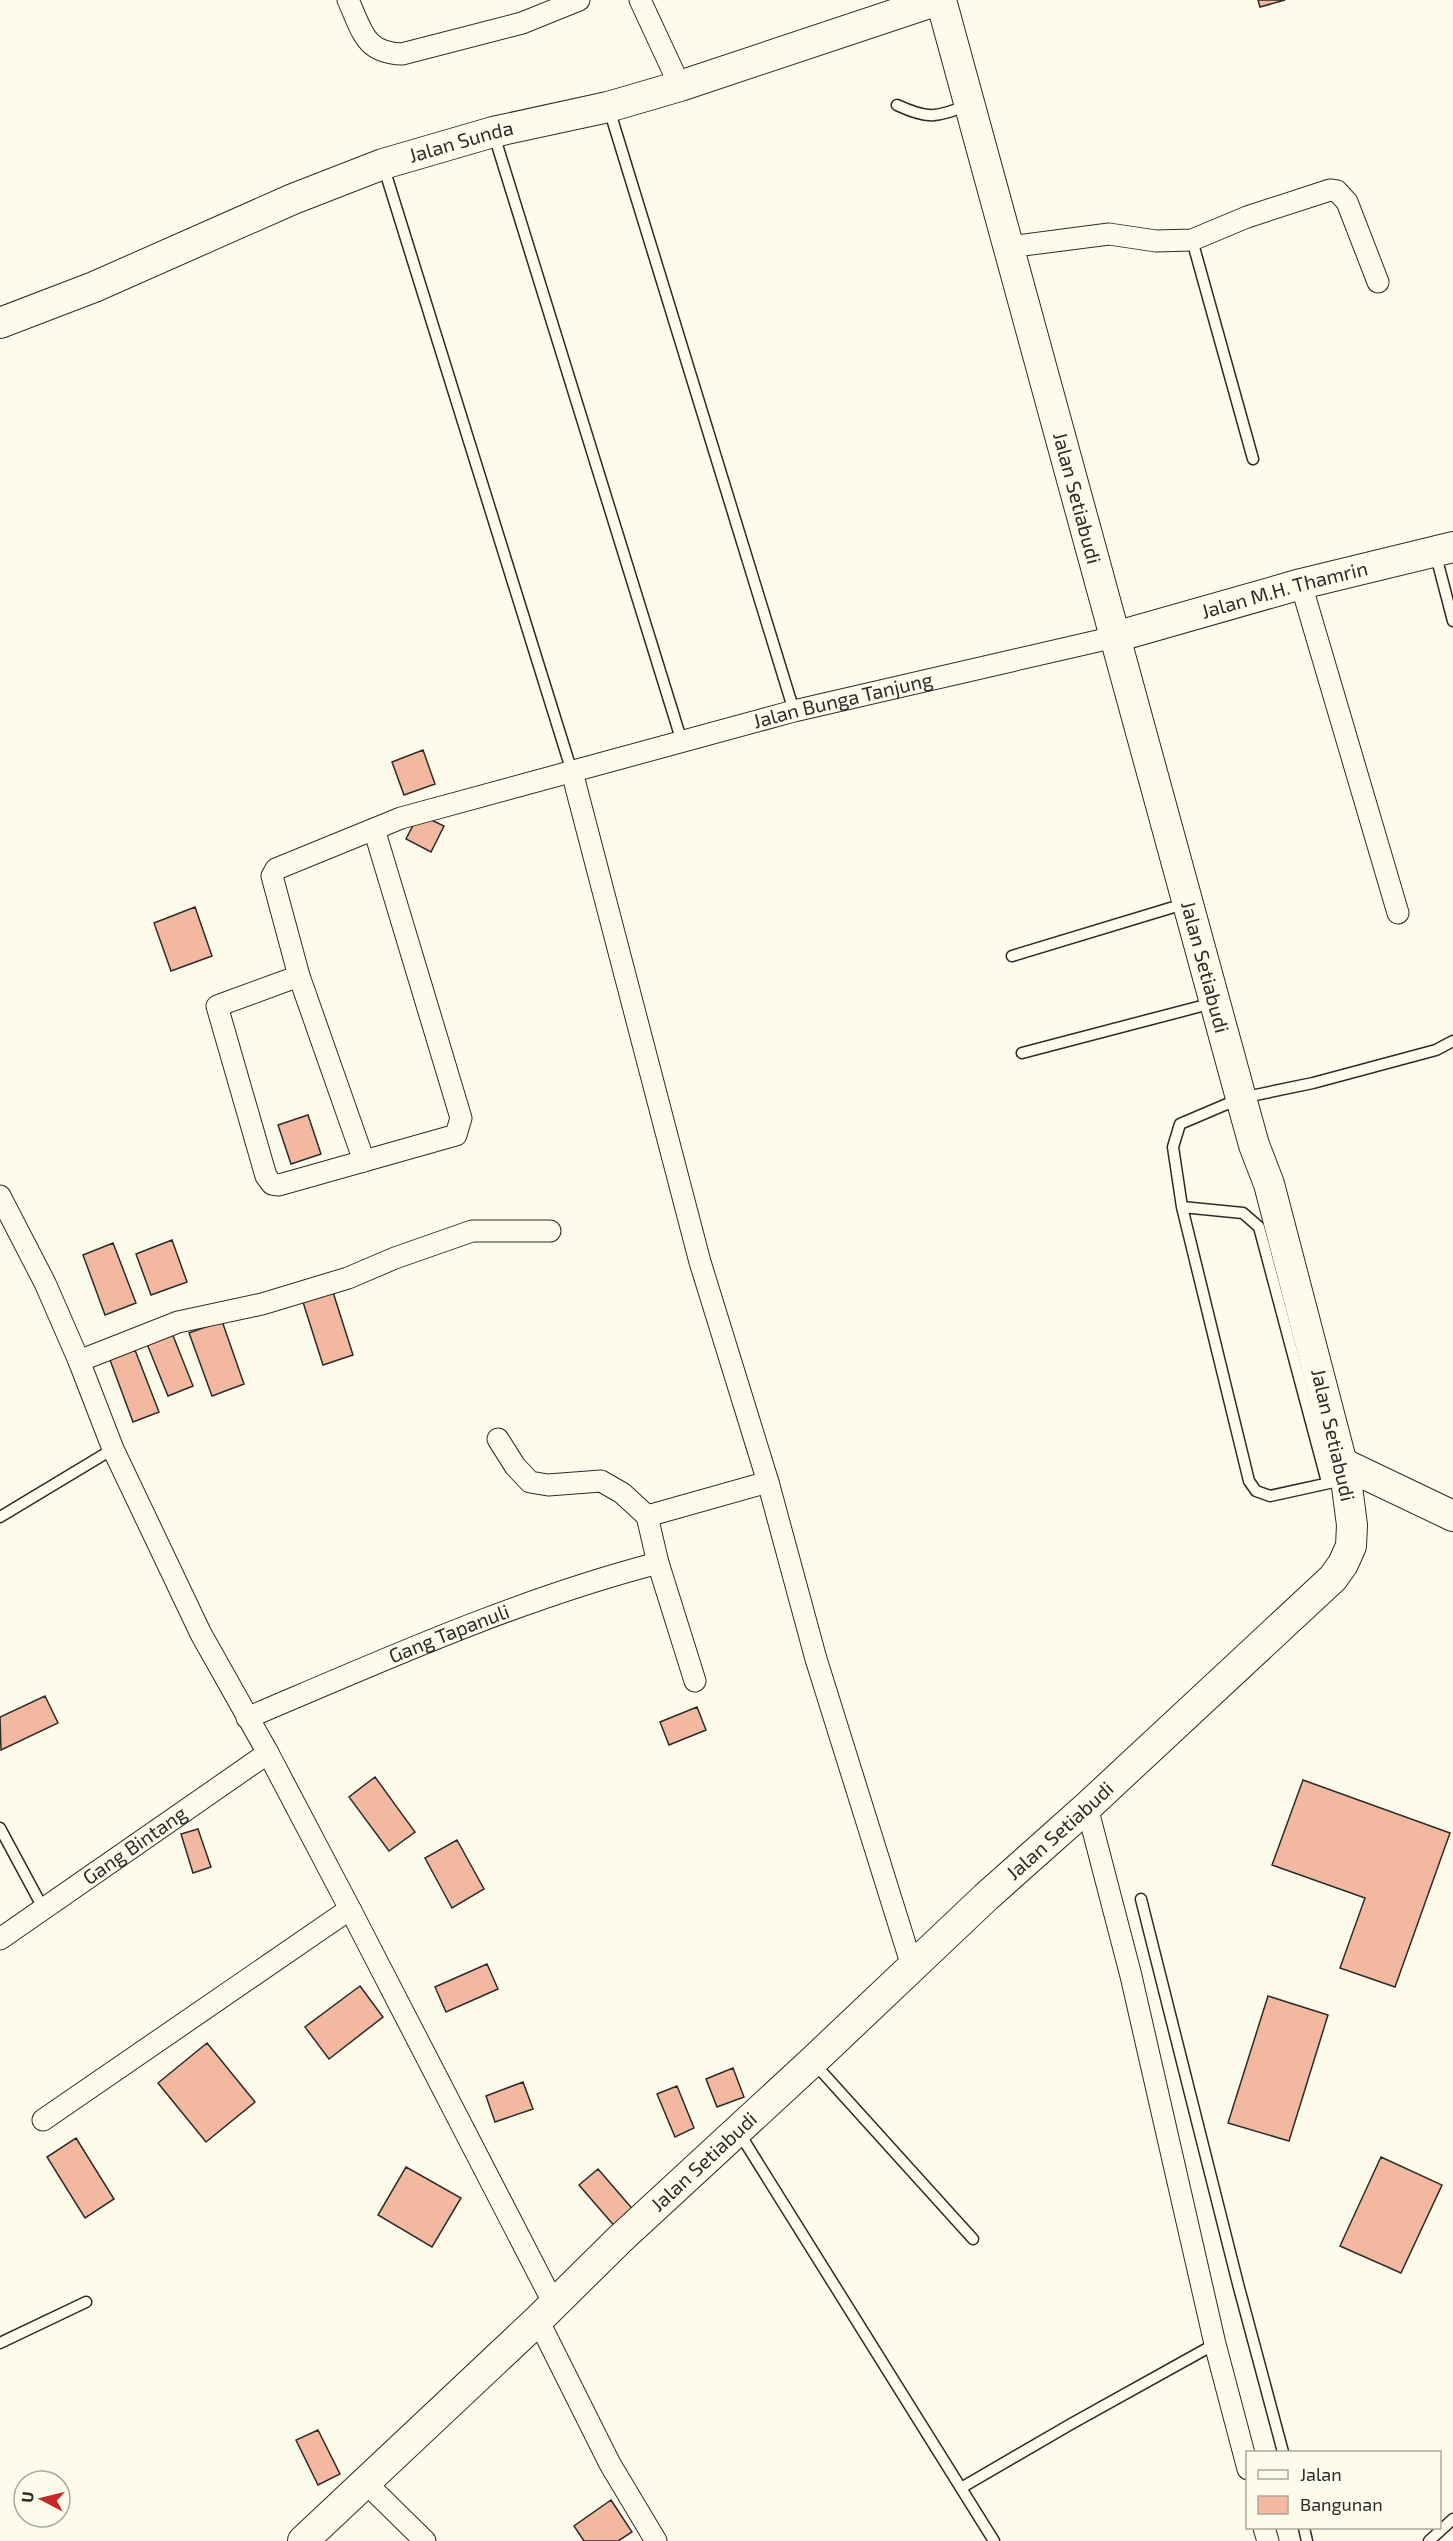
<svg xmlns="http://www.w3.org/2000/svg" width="1453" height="2541" font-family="'Exo 2',sans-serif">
  <rect width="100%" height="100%" fill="#fdfbea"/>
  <!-- building -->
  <path fill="#f2b8a0" stroke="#2b2b2b" stroke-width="1.5" d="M1258,0h27l-25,7z
    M423,750l12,34 -31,11 -12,-33z
    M419,814l25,12 -13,26 -25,-13z
    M195,907l17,49 -41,15 -17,-48z
    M308,1115l13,39 -30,10 -13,-39z
    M172,1240l15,42 -36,13 -15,-41z
    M113,1243l23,60 -31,12 -22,-60z
    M332,1289l21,66 -30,10 -21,-66z
    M222,1321l22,63 -32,12 -23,-63z
    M170,1328l23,58 -25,10 -23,-57z
    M135,1350l24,62 -26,10 -23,-62z
    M45,1696l13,27 -57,27 -1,-33z
    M697,1707l9,23 -37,15 -9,-23z
    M375,1777l40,55 -26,19 -40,-54z
    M1303,1780l147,53 -55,154 -55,-19 25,-70 -93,-33z
    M198,1829l13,38 -18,6 -12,-39z
    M457,1840l27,49 -32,19 -27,-50z
    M487,1964l11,25 -52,23 -11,-25z
    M360,1986l23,31 -54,42 -24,-32z
    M1268,1996l60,19 -39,126 -61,-18z
    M207,2043l48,59 -49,40 -48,-59z
    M733,2068l11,29 -27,10 -11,-28z
    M523,2082l10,27 -38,13 -9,-26z
    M677,2086l17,42 -19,9 -18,-43z
    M76,2138l38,61 -29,19 -38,-61z
    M1381,2157l61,28 -41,88 -61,-27z
    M406,2167l55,31 -29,49 -54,-32z
    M598,2169l38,44 -19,16 -38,-44z
    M318,2430l22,44 -22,11 -22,-45z
    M611,2500l21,32 -14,9h-34l-10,-15z"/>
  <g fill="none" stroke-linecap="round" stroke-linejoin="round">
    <!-- lane casing -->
    <g stroke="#2b2b2b" stroke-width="13">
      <path id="lane" d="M897,105c32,15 39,12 71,0
        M609,109l185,602
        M494,135l188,607
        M383,165l189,607
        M1192,240l61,219
        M1435,552l18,69
        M1012,956l175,-53
        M1022,1053l191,-50
        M1182,1207l61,6 16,14 68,255
        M1343,1480l-73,16 -14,-5 -7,-10 -67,-274 -9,-60 7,-23 61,-26 72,-15 123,-33 17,-9
        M0,1517l113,-68
        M0,1828l43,80
        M1141,1899l97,385 45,168
        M813,2062l160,177
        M738,2131l256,410
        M0,2343l86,-41
        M961,2488l110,-64 144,-80
        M1304,2528l3,13
        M1429,2541l24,-22"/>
    </g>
    <!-- street casing -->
    <g stroke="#2b2b2b" stroke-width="23">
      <g id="street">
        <path d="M348,0c14,30 16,53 54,54l120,-31 57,-23"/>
        <path d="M640,0l40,86"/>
        <path d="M1008,247l101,-13 47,7 36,-1 55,-23 83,-27 7,1 10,11 31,80"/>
        <path d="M1301,584l97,329"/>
        <path d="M572,772l128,490 68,220 48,177 96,307"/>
        <path d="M299,976l-82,30 49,170 6,8 7,1 177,-50 5,-17 -87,-289"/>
        <path id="s1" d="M364,1161l-65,-185 -27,-100 4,-7 125,-51 393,-107 321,-74"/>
        <path d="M0,1196l45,87 34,78 34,88 88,185 67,119 82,156 204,395"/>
        <path d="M79,1361l99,-39 84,-18 86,-26 47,-20 77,-27h78"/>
        <path d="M498,1439l17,27 15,16 18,3 53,-4 21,12 25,23 11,47 37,118"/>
        <path d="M647,1516l121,-34"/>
        <path id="s2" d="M247,1718c134,-57 269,-118 411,-155"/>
        <path d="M1087,1807l44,169 84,368 33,125"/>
        <path id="s3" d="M0,1939l268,-186"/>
        <path d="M43,2120l307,-211"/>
        <path d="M538,2320l72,144 46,77"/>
        <path d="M366,2483l59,58"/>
        <path d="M1264,2528l4,13"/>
      </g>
    </g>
    <!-- secondary casing -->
    <g stroke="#2b2b2b" stroke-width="32">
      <g id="secondary">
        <path id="s4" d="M0,323l94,-36 199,-88 90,-35 110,-32 115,-25 72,-21 258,-86"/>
        <path id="s5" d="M1115,637l186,-53 152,-37"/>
        <path d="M1344,1464l109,52"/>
        <path id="s6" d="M303,2541l235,-221 81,-80 194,-179 173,-164 101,-90 246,-229 10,-14 8,-18 1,-21 -6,-46 -77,-295 -15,-39 -13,-47 -300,-1098"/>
      </g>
    </g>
    <!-- lane -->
    <use href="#lane" stroke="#fdfbea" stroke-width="10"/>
    <!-- street -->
    <use href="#street" stroke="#fdfbea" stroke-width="21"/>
    <!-- secondary -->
    <use href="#secondary" stroke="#fdfbea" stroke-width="30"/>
  </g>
  <g text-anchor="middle" stroke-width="4.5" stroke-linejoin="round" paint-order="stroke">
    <!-- street labels -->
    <g font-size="20" fill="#2b2b2b" stroke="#fdfbea">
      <text dy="7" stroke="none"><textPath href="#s4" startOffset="496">Jalan Sunda</textPath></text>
      <text transform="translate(1077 498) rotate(75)" y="7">Jalan Setiabudi</text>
      <text dy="7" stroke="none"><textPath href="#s5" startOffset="176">Jalan M.H. Thamrin</textPath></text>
      <text dy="7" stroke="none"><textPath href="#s1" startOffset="900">Jalan Bunga Tanjung</textPath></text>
      <text transform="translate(1205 967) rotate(75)" y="7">Jalan Setiabudi</text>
      <text transform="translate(1333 1435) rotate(77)" y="7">Jalan Setiabudi</text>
      <text dy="7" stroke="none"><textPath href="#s2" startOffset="219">Gang Tapanuli</textPath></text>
      <text dy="7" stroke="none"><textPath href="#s6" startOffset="1038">Jalan Setiabudi</textPath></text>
      <text dy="7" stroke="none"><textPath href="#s3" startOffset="164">Gang Bintang</textPath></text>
      <text dy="7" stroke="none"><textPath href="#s6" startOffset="552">Jalan Setiabudi</textPath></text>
    </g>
  </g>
  <!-- legend -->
  <rect x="1246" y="2451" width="195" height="78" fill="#fdfbea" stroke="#a9a89e" stroke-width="1.5"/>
  <rect x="1258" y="2470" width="30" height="9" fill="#fdfbea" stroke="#a9a89e" stroke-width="1.5"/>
  <text x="1300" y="2481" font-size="18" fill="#2b2b2b">Jalan</text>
  <rect x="1258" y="2496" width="30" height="18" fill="#f2b8a0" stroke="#a9a89e" stroke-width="1.5"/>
  <text x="1300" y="2511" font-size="18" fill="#2b2b2b">Bangunan</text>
  <!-- north arrow -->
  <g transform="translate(42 2499) rotate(277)"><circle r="28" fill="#fdfbea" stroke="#a9a89e" stroke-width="1.5"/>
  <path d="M0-4.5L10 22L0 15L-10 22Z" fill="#c62828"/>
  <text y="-9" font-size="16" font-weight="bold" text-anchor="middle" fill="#2b2b2b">U</text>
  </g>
</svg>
